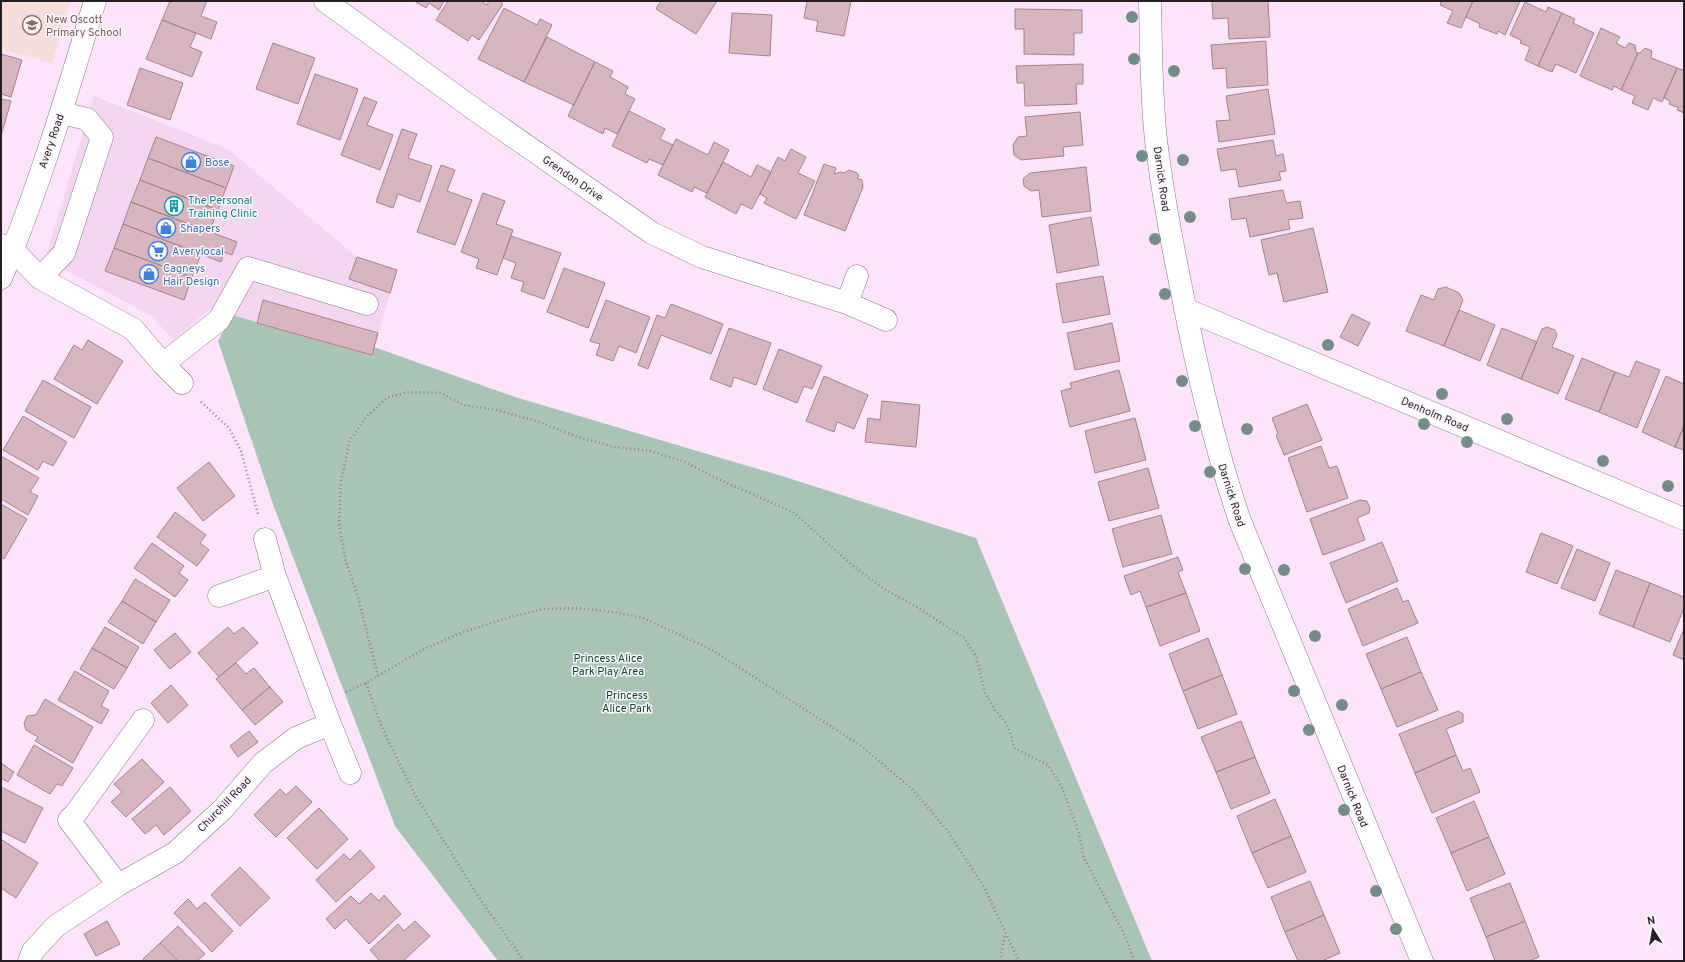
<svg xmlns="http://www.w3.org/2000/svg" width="1685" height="962" font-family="Overpass,sans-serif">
  <rect width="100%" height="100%" fill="#fee5fc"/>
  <!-- built -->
  <path fill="#f4d6f3" d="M94,96l134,53 129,108 40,13 -25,85 -162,-46 -36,31 -24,-25 -105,-56z"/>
  <!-- education -->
  <path fill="#f8dddb" d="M1,1h70l-19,62 -51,-14z"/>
  <!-- green -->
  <path fill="#a9c4b6" d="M232,315l140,40 2,-8 141,50 267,79 194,62 176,423h-654l-103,-135 -121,-319 -56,-166z"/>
  <!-- building -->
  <path fill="#d8b5bf" stroke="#a4838c" d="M170,1h37l-6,15 16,6 -6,17 -49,-19z
    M414,1h30l-5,9 -10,-7 -3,5z
    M448,1h33l6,4 2,-4h10l4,3 -24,36 -7,-5 -4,6 -32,-21z
    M661,1h56l-21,33 -40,-25z
    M807,1h44l-7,35 -28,-5 2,-10 -14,-3z
    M1212,1h56l2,36 -41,2 -1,-21 -15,1z
    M1438,1h35l-12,27 -14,-5 6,-12 -13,-6 1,-3z
    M1473,1h47l-15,34 -7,-4 -1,3 -18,-7 1,-3 -14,-7z
    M1525,2l21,10 2,-5 14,6 -24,53 -13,-6 5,-13 -10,-4 1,-3 -11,-5z
    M504,8l33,17 3,-6 12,6 -28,57 -46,-23z
    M1015,9l67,1v23h-8v22l-50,-1v-25h-9z
    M732,13l40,2 -2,41 -41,-3z
    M1562,13l13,6 -2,4 21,10 -18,40 -20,-9 -4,8 -14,-6z
    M162,20l34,13 -6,14 12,5 -10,25 -46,-18z
    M1601,28l19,9 -4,6 9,5 4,-5 6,2 1,7 2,1 -17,37 -7,-4 -2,4 -32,-14z
    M547,37l48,25 -21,43 -50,-23z
    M1266,41l2,44 -41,3 -1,-20 -13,1 -2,-24z
    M273,43l42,15 -17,46 -42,-15z
    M1645,48l7,3 -1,7 26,10 -15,34 -9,-4 -5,12 -16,-7 3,-7 -14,-6 17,-37h2z
    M1,54l21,6 -11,37 -10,-3z
    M595,62l18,9 -3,6 18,10 -3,7 10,5 -18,35 -12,-6 -2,6 -35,-18z
    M1083,64v20h-7l1,20 -52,2 -1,-23h-7l-1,-17z
    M140,68l43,15 -13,37 -43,-15z
    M1677,68l6,2 1,-2v45l-7,-3 2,-2 -10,-4 1,-3 -6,-3z
    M315,74l43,15 -18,51 -43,-16z
    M1268,89l7,45 -56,8 -3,-21 14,-1 -4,-24z
    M364,97l13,5 -10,23 26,10 -13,35 -39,-15z
    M1,99l10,2 -10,35z
    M629,111l36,18 -5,10 13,6 -10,20 -14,-6 -2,4 -35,-17z
    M1080,112l3,33 -20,2 1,9 -43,4 -7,-5 -1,-10 5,-8 9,-1 -2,-19z
    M402,129l15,5 -9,24 24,8 -12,36 -22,-8 -5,14 -17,-6z
    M156,137l78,29 -8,22 -78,-30z
    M676,139l32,16 6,-13 15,8 -22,43 -13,-6 -2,5 -34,-17z
    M1273,140l3,16 7,-2 3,17 -7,1 2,8 -42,7 -3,-18 -15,2 -4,-22z
    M791,149l15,8 -8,16 17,8 -19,38 -32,-16 3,-5 -7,-4 18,-37 7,4z
    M148,158l78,30 -8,22 -78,-30z
    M723,162l28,15 6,-12 14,7 -19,37 -11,-5 -5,10 -31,-17z
    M824,164l12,4 -2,6 7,-2 3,1 5,-3 8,3 2,3 -2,2 5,2 1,7 -18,44 -41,-16z
    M441,165l14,5 -8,21 25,9 -17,45 -38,-13z
    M1086,167l5,44 -49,6 -3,-27 -8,1 -7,-5 -1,-7 7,-6z
    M140,180l78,30 -9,22 -78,-30z
    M1283,190l3,13 14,-2 3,17 -15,2 2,9 -40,8 -4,-19 -14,2 -3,-21z
    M483,193l22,8 -9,23 17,6 -16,45 -21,-7 3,-9 -18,-7z
    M131,202l106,40 -5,13 -8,-3 -3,10 -98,-38z
    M1091,217l8,48 -42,8 -8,-48z
    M123,224l78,30 -9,23 -78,-29z
    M1313,228l15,64 -44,10 -7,-29 -8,2 -8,-35z
    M511,236l50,17 -17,46 -23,-8 3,-9 -13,-4 5,-15 -13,-5z
    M114,248l78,29 -8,23 -79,-29z
    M357,257l40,13 -7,23 -41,-14z
    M564,268l41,15 -17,45 -41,-16z
    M1103,276l7,38 -47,9 -7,-39z
    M1446,287l13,6 4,7 -19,46 -38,-15 15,-36 13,5 4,-11z
    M263,300l115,33 -6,22 -115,-32z
    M606,300l44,17 -14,36 -17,-7 -6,15 -17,-6 4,-11 -10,-3z
    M671,304l52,20 -12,30 -50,-19 -13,34 -10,-4 19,-50 8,3z
    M1459,310l36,15 -15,36 -36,-15z
    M1352,314l18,9 -12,23 -18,-9z
    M1112,323l8,38 -45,9 -8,-37z
    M1547,327l8,3 2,5 -5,12 22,9 -16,38 -37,-15 21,-50z
    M729,328l42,15 -15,42 -22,-8 -3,10 -21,-8z
    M1502,328l35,14 -16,37 -34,-14z
    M88,340l35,21 -26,43 -43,-25 20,-34 8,5z
    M779,349l43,17 -10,23 -8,-3 -7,17 -34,-14z
    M1582,358l33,14 -16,40 -34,-13z
    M1636,361l24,9 -23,58 -38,-16 16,-40 14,5z
    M1119,370l11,41 -60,16 -9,-36 11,-3 -2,-5z
    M824,376l44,19 -14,34 -17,-7 -3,10 -28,-11z
    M1666,376l18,8v42l-9,21 -33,-15z
    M43,380l48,27 -17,31 -49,-27z
    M882,401l38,4 -4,42 -51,-5 3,-24 12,2z
    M1307,404l15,36 -38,15 -8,-20 2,-1 -6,-16z
    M23,416l44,26 -14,24 -10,-5 -5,9 -35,-20z
    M1135,418l11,42 -51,13 -10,-42z
    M1684,426v24l-9,-3z
    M1321,446l8,22 8,-2 11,32 -41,14 -19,-54z
    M1,456l38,22 -9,14 8,4 -10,19 -27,-16z
    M209,462l26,34 -32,25 -26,-33z
    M1148,468l11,40 -50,13 -11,-39z
    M1360,500l7,1 3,7 -1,5 -12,5 8,22 -42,15 -13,-36z
    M1,504l26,15 -23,40 -3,-2z
    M175,512l31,23 -6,8 9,7 -12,16 -40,-29z
    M1161,515l11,39 -49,13 -11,-38z
    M1541,533l32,13 -16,38 -31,-12z
    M1382,542l16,39 -52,22 -16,-40z
    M152,543l32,23 -5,7 9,7 -13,17 -41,-29z
    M1577,549l33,14 -15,38 -34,-13z
    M1178,557l5,13 -5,2 8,21 -40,14 -6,-16 -9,4 -7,-19z
    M1616,570l34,13 -17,44 -34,-13z
    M135,579l35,21 -14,22 -34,-21z
    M1650,583l34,14v11l-14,34 -37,-15z
    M1397,588l6,14 5,-2 10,23 -55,23 -15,-37z
    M1186,593l14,38 -40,15 -14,-39z
    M122,601l34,21 -13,22 -35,-22z
    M105,627l34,20 -12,21 -35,-20z
    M228,627l6,7 9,-7 15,16 -39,34 -21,-24z
    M1684,629v31l-11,-5z
    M175,633l16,19 -21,17 -16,-19z
    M1407,637l14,35 -40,17 -15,-35z
    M1208,638l14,37 -39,16 -14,-37z
    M92,648l35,20 -13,21 -34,-20z
    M236,663l10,11 8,-6 16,19 -28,23 -26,-31z
    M75,671l34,20 -8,15 8,4 -8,14 -43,-24z
    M1421,672l17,38 -41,17 -16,-38z
    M1222,675l15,39 -39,15 -15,-38z
    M171,685l17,20 -20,18 -17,-20z
    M270,687l13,15 -28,23 -13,-15z
    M45,699l48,28 -20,36 -38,-22 3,-4 -12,-7 -2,-7 3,-7 9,-1z
    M1458,711l5,3v8l-17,7 10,26 -41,18 -16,-39z
    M1241,721l14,36 -39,15 -15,-35z
    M249,731l9,11 -20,15 -8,-11z
    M34,745l39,23 -11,18 -5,-2 -7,10 -33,-19z
    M1456,755l7,16 7,-3 10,24 -48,21 -17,-40z
    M1255,757l15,36 -39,16 -15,-37z
    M142,759l22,23 -38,35 -15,-15 11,-10 -8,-8z
    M1,763l13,9 -6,10 -7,-4z
    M296,786l16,16 -36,35 -22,-22 26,-26 6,6z
    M1,787l42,21 -18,35 -24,-12z
    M170,787l21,24 -27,24 -8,-10 -11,9 -13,-15z
    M1275,799l16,37 -39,17 -15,-37z
    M1474,801l15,36 -38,16 -15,-35z
    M319,808l29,31 -31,30 -30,-31z
    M1291,836l15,36 -38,16 -16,-35z
    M1489,837l16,37 -38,17 -16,-38z
    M2,840l36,23 -22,35 -15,-10v-46z
    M360,850l15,17 -39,35 -20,-22 28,-26 6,6z
    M240,867l30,31 -30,28 -29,-31z
    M1310,881l14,34 -39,17 -14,-35z
    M1510,883l15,38 -39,16 -16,-39z
    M371,893l8,8 5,-6 17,19 -32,30 -23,-25 -11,10 -9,-10 25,-23 8,8z
    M188,899l9,10 8,-7 28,29 -21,21 -38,-39z
    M1324,915l16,38 -18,8h-24l-13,-29z
    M107,921l13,23 -24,12 -12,-22z
    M415,921l15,15 -27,25h-23l-10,-11 28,-26 6,7z
    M1525,921l14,36 -10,4h-34l-9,-24z
    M178,926l27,28 -8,7h-19l-18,-18z
    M160,943l18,18h-34l-1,-2z"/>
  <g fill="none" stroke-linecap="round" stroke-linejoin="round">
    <!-- minor casing -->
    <g stroke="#8a7489" stroke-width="23">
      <path id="minor" d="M325,1l153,111 174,121 50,24 145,46 39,17
        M1150,1c1,46 1,93 6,139 6,49 15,98 25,147 15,79 33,158 59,234l182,440
        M1,245l12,5 27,28 93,51 30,35 19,19
        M1,278c38,-90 66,-184 94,-277
        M40,278l24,-25 38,-116 -15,-18 -26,-6
        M847,303l10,-27
        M1185,309l499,210
        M163,364l56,-44 29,-52 119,36
        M219,596l56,-20
        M330,724l20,49
        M118,885l-49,-65 7,-7 67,-93
        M29,961l4,-10 23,-25 62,-41 57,-32 47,-43 41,-47 33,-25 34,-14 -55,-148 -10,-37"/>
    </g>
    <!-- path -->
    <path stroke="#8f7e8d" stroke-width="2.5" stroke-dasharray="1 3" stroke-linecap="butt" d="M201,402l28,26 12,23 17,63
      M378,676l-20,-79 -12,-35 -7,-38 2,-43 9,-41 18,-25 20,-18 21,-5 32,1 22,12 34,5 42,12 36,14 39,11 37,4 34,11 35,18 73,32 59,53 32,24 33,18 47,31 12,18 9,37 10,17 11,13 5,12 3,13 34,17 13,20 18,48 5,25 42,80 8,23
      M366,683l17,47 31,63 64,103 46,65
      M346,692l20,-9 58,-34 39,-17 51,-16 29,-7 34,-1 37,4 29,6 69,32 148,95 52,44 35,41 37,57 35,74
      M1000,961l5,-27"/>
    <!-- minor -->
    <use href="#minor" stroke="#fff" stroke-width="22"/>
  </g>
  <!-- trees -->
  <g fill="#768c8b">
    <circle cx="1132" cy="17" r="6"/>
    <circle cx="1134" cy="59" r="6"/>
    <circle cx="1174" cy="71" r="6"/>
    <circle cx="1142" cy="156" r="6"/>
    <circle cx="1183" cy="160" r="6"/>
    <circle cx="1190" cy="217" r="6"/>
    <circle cx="1155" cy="239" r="6"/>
    <circle cx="1165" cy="294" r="6"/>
    <circle cx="1328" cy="345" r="6"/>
    <circle cx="1182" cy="381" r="6"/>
    <circle cx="1442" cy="394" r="6"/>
    <circle cx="1507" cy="419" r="6"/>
    <circle cx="1424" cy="424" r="6"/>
    <circle cx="1195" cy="426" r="6"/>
    <circle cx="1247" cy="429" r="6"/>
    <circle cx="1467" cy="442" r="6"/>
    <circle cx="1603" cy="461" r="6"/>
    <circle cx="1210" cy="472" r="6"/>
    <circle cx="1668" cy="486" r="6"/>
    <circle cx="1245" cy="569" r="6"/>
    <circle cx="1284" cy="570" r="6"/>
    <circle cx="1315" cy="636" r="6"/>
    <circle cx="1294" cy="691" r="6"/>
    <circle cx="1342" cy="705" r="6"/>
    <circle cx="1309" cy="730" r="6"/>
    <circle cx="1344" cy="810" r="6"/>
    <circle cx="1376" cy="891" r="6"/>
    <circle cx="1396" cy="929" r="6"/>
  </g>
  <!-- icons -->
  <defs>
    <g id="school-ring" transform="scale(1)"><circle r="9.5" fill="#fef9fe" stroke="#8d6e63" stroke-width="1.5"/><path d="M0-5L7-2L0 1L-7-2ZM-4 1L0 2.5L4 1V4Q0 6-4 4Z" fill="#8d6e63"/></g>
    <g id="shop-ring" transform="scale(1)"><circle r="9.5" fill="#fef9fe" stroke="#3f7fe0" stroke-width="1.5"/><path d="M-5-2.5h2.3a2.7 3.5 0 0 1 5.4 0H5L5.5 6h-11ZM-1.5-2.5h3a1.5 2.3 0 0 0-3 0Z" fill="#3f7fe0"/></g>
    <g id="building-ring" transform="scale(1)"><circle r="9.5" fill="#fef9fe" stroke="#0f9aa8" stroke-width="1.5"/><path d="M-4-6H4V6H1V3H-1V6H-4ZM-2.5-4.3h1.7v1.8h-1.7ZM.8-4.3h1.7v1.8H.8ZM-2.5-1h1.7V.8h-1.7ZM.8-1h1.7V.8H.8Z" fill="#0f9aa8"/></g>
    <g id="supermarket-ring" transform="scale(1)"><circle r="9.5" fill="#fef9fe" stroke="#3f7fe0" stroke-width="1.5"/><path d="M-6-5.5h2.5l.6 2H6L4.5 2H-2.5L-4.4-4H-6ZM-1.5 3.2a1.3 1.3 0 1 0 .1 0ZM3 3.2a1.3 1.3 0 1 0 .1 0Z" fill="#3f7fe0"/></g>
  </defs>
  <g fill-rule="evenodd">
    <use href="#school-ring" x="32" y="25"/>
    <use href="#shop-ring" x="191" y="162"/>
    <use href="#building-ring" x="174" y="206"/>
    <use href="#shop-ring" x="166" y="228"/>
    <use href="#supermarket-ring" x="158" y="251"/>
    <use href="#shop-ring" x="149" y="274"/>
  </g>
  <g text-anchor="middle" stroke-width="3" stroke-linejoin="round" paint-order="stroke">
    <!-- education labels -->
    <g font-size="11" fill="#785e54" stroke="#fef9fe" text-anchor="start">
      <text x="46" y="23">New Oscott<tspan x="46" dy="13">Primary School</tspan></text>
    </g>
    <!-- street labels -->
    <g font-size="11" fill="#261d25" stroke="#fef9fe">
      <text transform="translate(51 141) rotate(-71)" y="4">Avery Road</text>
      <text transform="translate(573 178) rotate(35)" y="4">Grendon Drive</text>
      <text transform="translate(1162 179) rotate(82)" y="4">Darnick Road</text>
      <text transform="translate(1435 414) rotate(23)" y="4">Denholm Road</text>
      <text transform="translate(1232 495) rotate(72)" y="4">Darnick Road</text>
      <text transform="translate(1353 796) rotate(68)" y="4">Darnick Road</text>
      <text transform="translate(224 804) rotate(-46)" y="4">Churchill Road</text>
    </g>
    <!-- shop labels -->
    <g font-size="11" fill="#366cbe" stroke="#fef9fe" text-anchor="start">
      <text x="205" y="166">Bose</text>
      <text x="180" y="232">Shapers</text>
      <text x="172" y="255">Averylocal</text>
      <text x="163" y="272">Cagneys<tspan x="163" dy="13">Hair Design</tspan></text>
    </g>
    <!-- culture labels -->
    <g font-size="11" fill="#0d838f" stroke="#fef9fe" text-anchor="start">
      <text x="188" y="204">The Personal<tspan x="188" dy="13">Training Clinic</tspan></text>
    </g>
    <!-- park labels -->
    <g font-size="11" fill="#07442f" stroke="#fef9fe">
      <text x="608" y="662">Princess Alice<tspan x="608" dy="13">Park Play Area</tspan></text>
      <text x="627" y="699">Princess<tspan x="627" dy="13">Alice Park</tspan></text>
    </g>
  </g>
  <!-- border -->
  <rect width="1685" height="962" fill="none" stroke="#261d25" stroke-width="4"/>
  <!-- north arrow -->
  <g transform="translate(1653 930) rotate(349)" stroke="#fef9fe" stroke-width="3" paint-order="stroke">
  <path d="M0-3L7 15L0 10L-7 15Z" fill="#261d25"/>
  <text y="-6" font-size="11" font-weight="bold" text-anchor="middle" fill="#261d25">N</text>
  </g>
</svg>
